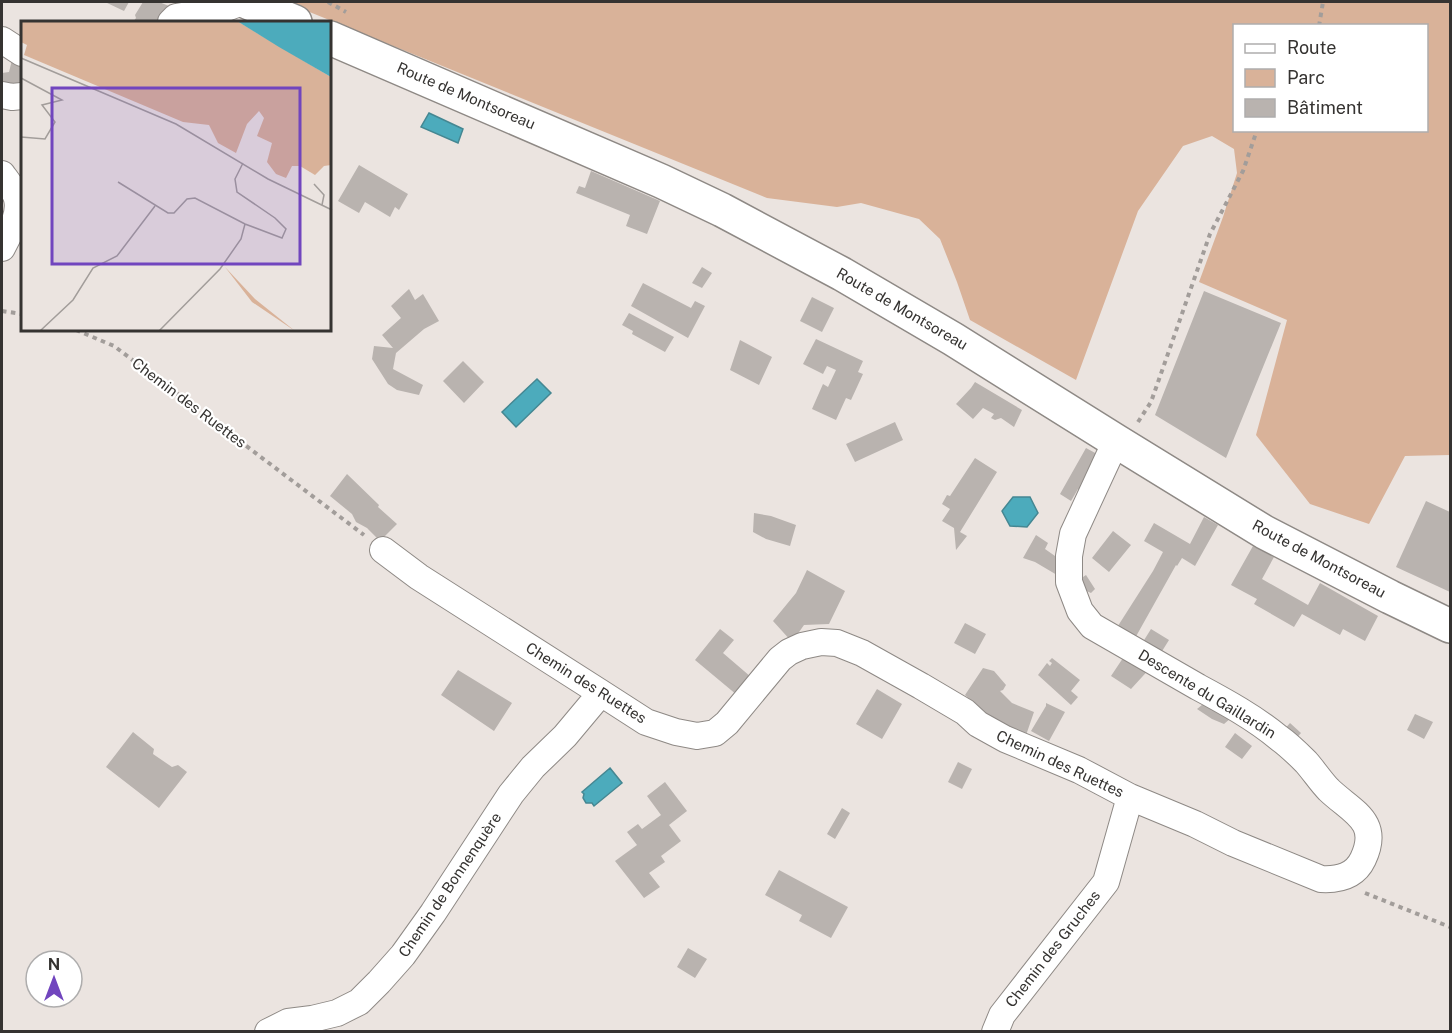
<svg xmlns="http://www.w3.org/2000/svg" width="1452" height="1033" font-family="'Public Sans',sans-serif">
  <rect width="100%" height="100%" fill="#ebe4e0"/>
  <!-- green -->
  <path fill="#d9b299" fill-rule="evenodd" d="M285,2h1165v453l-45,1 -36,68 -59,-20 -54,-69 31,-115 -88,-38 24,-65 14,-44 -3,-24 -22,-13 -29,10 -45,65 -62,169 -106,-60 -13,-38 -17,-43 -21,-20 -58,-16 -24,4 -70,-9zM1234,26h192v104h-192z"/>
  <!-- water -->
  <path fill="#4cabbc" stroke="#458792" stroke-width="1.5" d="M429,113l34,16 -5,14 -37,-16z
    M537,379l14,14 -35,34 -14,-15z
    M1013,497h17l8,16 -11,14 -17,-1 -8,-15z
    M610,768l12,15 -28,23 -2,-3h-6l-3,-5 1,-4 -2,-2z"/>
  <!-- building -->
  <path fill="#b9b3af" d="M105,2h24l-5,9z
    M143,2h16l10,4 -8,16h-28l3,-4 -1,-3z
    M12,60l10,8v22h-20v-17l7,-1z
    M359,165l49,29 -9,16 -4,-3 -5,10 -25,-15 -6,11 -21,-12z
    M591,171l69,30 -13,33 -21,-8 4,-11 -54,-22 3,-7 6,2z
    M702,267l10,6 -10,15 -10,-5z
    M643,283l48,25 4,-7 10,5 -17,32 -57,-32z
    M409,289l6,11 8,-6 16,27 -15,8 -28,24 -3,16 30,16 -4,10 -22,-5 -9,-6 -16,-25 2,-13 19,2 -11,-13 19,-17 -10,-12z
    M1204,291l77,32 -55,135 -71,-43z
    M812,297l22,11 -12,24 -22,-11z
    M629,313l45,24 -9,15 -33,-18 1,-3 -11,-6z
    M816,339l47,22 -5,11 5,2 -12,26 -5,-2 -10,22 -24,-11 11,-25 5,3 8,-17 -9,-4 -4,8 -20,-10z
    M740,340l32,17 -13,28 -29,-15z
    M463,361l21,21 -20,21 -21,-22z
    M975,382l47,28 -8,17 -13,-9 -6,2 -4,-2 3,-4 -11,-6 -10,11 -17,-15 15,-16z
    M895,422l8,18 -48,22 -9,-18z
    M1086,448l11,6 -10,38 -9,-3 -7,12 -11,-7z
    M975,458l22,14 -37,60 7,4 -11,14 -2,-22 -12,-7 8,-12 -8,-5 5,-9 3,1z
    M347,474l32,31 -1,2 19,17 -17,17 -13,-13 -11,-6 -4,-8 -22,-18z
    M1426,501l24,11v80l-54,-25z
    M754,513l17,3 25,9 -6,21 -24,-7 -13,-7z
    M1204,517l14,8 -23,41 -13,-8 -5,8 -1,-1 -42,75 -18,-11 37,-58 10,-19 -19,-11 10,-18 36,21z
    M1113,531l18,14 -22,27 -17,-14z
    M1036,535l12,8 -3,6 10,7 5,-11 -3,30 -22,-13 -12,-4z
    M1253,546l21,11 -12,22 46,26 12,-22 58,33 -13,25 -22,-12 -3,6 -38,-21 -8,13 -40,-23 3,-5 -26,-14z
    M807,570l38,21 -16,33 -25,1 -12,17 -19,-21 23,-28z
    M1086,575l9,14 -4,4 -9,-4 -2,-10z
    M965,623l21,11 -11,20 -21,-11z
    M720,629l14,11 -11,13 28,24 -14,18 -42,-35z
    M1151,629l18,11 -10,16 -18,-11z
    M1129,649l24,16 -22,24 -20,-13z
    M1052,658l28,22 -9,11 7,6 -7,8 -33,-30 9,-12 3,3 2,-3 -3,-2z
    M983,668l11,3 12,14 -3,5 -3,1 12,12 22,9 -10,29 -16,-9 -43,-37z
    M458,670l54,33 -18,28 -53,-36z
    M877,689l25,15 -20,35 -26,-15z
    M1208,700l23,18 -7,6 -12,-5 -15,-10z
    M1046,703l19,9 -16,29 -18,-10 15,-25z
    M1415,714l18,8 -9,17 -17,-9z
    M1290,723l11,10 -7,8 -11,-10z
    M133,732l21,17 -1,5 19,13 6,-2 9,7 -28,36 -53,-41z
    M1235,733l17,13 -10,13 -17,-12z
    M958,762l14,7 -10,20 -14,-7z
    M665,782l22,29 -18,14 12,16 -20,15 4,6 -16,11 11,14 -16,11 -29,-37 22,-16 -10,-13 11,-8 4,5 19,-14 -14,-19z
    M842,808l8,5 -15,26 -8,-5z
    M779,870l69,37 -17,31 -32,-17 3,-6 -37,-20z
    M688,948l19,11 -12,19 -18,-11z"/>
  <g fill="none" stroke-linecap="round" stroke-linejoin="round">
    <!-- minor casing -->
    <g stroke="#8e8985" stroke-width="28">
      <path id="minor" d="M171,22l5,-5 12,-2 17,1 37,-14
        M2,40l20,13
        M2,95l10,2 10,-1
        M2,174c5,7 13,16 15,25 4,16 -8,35 -15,49
        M383,550l36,27 182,116 45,29 30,10 21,4 18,-3 12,-10 53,-64 9,-7 13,-6 19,-4 16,1 25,10 59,33 44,26 13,12 27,15 74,31 51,27 65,27 38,19 88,36c18,1 34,-3 42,-20 18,-38 -11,-47 -34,-69 -8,-8 -15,-19 -23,-28 -8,-8 -17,-17 -27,-24 -24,-20 -53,-36 -81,-51 -35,-20 -71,-41 -106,-61l-12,-15 -11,-29v-26l4,-22 43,-93
        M268,1032l20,-10 24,-3 25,-6 22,-11 20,-20 24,-27 30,-42 78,-119 22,-27 32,-31 36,-43
        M995,1032l7,-17 104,-133 24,-85"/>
    </g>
    <!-- major casing -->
    <g stroke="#8e8985" stroke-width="36">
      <path id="major" d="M247,2l48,20
        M330,38l331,143 61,29 120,64 111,65 163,102 148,91 126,65 60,29"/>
    </g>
    <!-- path -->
    <path stroke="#a29d9a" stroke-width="4" stroke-dasharray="4.5 4.5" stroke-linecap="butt" d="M328,2l18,10
      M1319,26l4,-24
      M2,311l20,3
      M76,330l38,16 250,189
      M1138,422l13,-20 59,-168 33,-63 14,-41
      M1365,893l85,34"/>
    <!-- minor -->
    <use href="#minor" stroke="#fff" stroke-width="26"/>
    <!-- major -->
    <use href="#major" stroke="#fff" stroke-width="33"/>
  </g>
  <g text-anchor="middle" stroke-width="4.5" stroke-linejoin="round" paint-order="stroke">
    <!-- street labels -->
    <g font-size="15" fill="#353331" stroke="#fff">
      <text transform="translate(466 96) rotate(23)" y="5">Route de Montsoreau</text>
      <text transform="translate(902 309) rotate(30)" y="5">Route de Montsoreau</text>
      <text transform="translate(189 403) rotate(37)" y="5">Chemin des Ruettes</text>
      <text transform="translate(1319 559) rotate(28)" y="5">Route de Montsoreau</text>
      <text transform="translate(586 683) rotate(32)" y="5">Chemin des Ruettes</text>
      <text transform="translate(1207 694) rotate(31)" y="5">Descente du Gaillardin</text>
      <text transform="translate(1060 764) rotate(25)" y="5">Chemin des Ruettes</text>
      <text transform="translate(450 885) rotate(-56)" y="5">Chemin de Bonnenquère</text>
      <text transform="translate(1053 949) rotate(-52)" y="5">Chemin des Gruches</text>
    </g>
  </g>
  <!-- overview -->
  <g transform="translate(21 21)">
    <rect width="310" height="310" fill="#ebe4e0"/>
    <path d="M0,0h216l94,56v88l-7,1 -9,9 -15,-9h-8l-6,12 -10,-4 -9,-12 5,-19 -15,-7 7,-18 -5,-7 -12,13 -11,29 -18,-10 -9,-18 -26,-3 -159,-67 3,-10 -6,-3zM204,246l30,32 40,32 -43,-29z" fill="#d9b299"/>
    <path d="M216,0h94v56l-52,-30z" fill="#4cabbc"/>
    <path fill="none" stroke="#a29d9a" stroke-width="1.5" d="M0,37l155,66 92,55 64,31M0,57l41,22 -20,5 13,17 -10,17 -24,-2M97,161l50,31h6l13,-14 8,-1 50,26 37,14 4,-9 -11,-11 -38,-26 -2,-13 8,-16M293,163l10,11 -2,10M19,310l33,-31 20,-32 24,-12 38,-50M138,310l61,-62 21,-30 4,-15"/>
    <path fill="#7145be" fill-opacity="0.15" stroke="#7145be" stroke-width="3" d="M31,67h248v176h-248z"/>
    <rect width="310" height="310" fill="none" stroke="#353331" stroke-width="3"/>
  </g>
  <!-- border -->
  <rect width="1452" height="1033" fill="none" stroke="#353331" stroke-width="6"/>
  <!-- legend -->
  <rect x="1233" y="24" width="195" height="108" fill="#ffffff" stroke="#aeadad" stroke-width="1.5"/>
  <rect x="1245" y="44" width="30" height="9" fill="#ffffff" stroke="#aeadad" stroke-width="1.5"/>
  <text x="1287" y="54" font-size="18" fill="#353331">Route</text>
  <rect x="1245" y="69" width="30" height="18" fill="#d9b299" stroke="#aeadad" stroke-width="1.5"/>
  <text x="1287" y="84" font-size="18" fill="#353331">Parc</text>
  <rect x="1245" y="99" width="30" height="18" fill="#b9b3af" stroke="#aeadad" stroke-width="1.5"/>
  <text x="1287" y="114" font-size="18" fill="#353331">Bâtiment</text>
  <!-- north arrow -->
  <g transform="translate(54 979)"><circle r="28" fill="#ffffff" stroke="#aeadad" stroke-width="1.5"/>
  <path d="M0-4.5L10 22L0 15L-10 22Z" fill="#7145be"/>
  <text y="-9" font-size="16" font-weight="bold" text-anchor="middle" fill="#353331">N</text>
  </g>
</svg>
